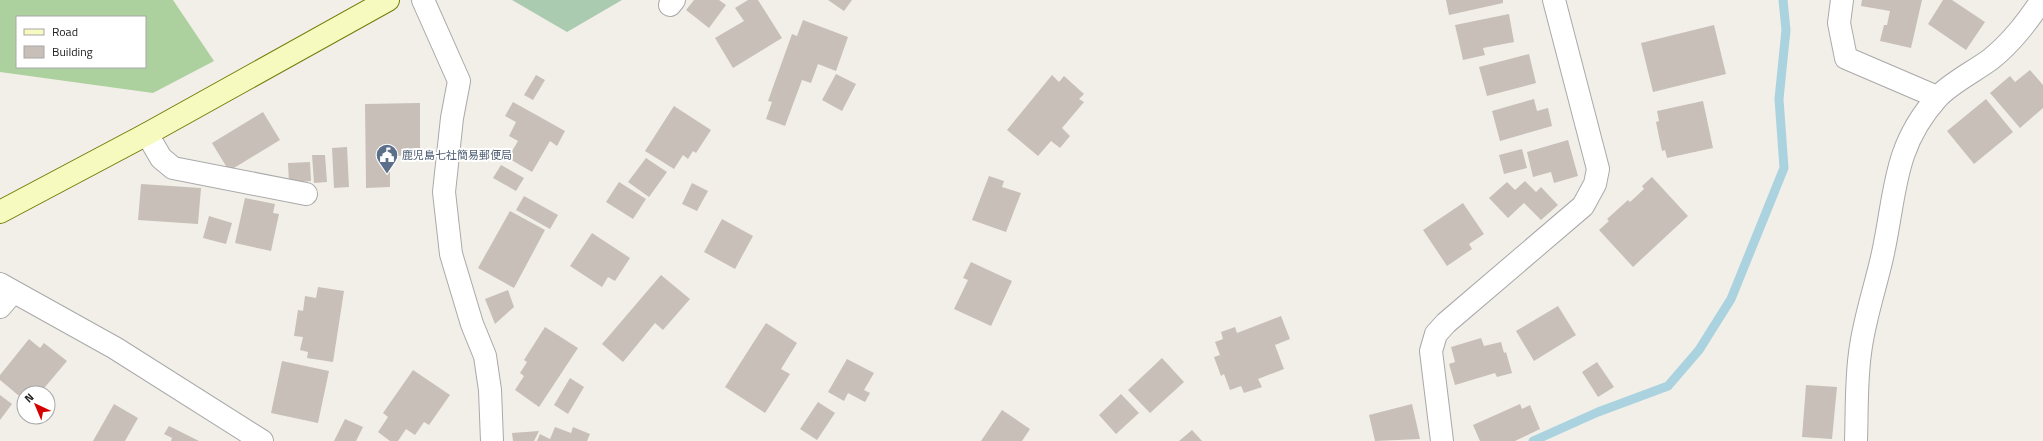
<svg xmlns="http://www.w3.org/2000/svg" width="2043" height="441" font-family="'Titillium Web','Noto Sans JP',sans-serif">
  <rect width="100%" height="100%" fill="#f2efe9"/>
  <!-- forest -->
  <path fill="#add19e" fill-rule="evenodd" d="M0,0h173l41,61 -61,32 -153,-21zM17,17h128v50h-128z"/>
  <!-- cemetery -->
  <path fill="#aacbaf" d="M512,0h110l-55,32z"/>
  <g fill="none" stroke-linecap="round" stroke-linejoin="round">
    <!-- stream -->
    <path stroke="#aad3df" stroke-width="9" d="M1533,441l65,-29 70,-26 31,-36 32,-51 53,-131 -5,-69 7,-69 -3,-30"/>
  </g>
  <!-- building -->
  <path fill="#c7bfb8" d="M694,0h25l7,5 -17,23 -23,-18z
    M748,0h10l24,38 -49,30 -18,-30 29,-17 -9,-13z
    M828,0h24l-8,11z
    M1446,0h57v3l-54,12z
    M1862,0h60l-11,48 -31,-7 4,-16h3l3,-14 -29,-5z
    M1943,0h9l33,22 -19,28 -38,-26z
    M1509,14l5,28 -31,6 2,7 -22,5 -8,-35z
    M803,20l45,17 -12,34 -18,-7 -7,19 -9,-3 -17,46 -19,-7 6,-17 -4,-1 24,-67 5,2z
    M1714,25l12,49 -73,18 -12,-49z
    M1529,54l7,29 -49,13 -8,-29z
    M2030,70l13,15v23l-23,20 -30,-35 20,-17 5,6z
    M836,74l20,10 -14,27 -20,-11z
    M536,75l9,5 -12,20 -9,-5z
    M1052,75l7,7 5,-6 20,18 -5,5 5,3 -22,26 8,8 -10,12 -9,-7 -13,15 -31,-26z
    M1534,99l3,12 11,-3 4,18 -52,15 -8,-30z
    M1986,99l27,33 -39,32 -27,-33z
    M1703,101l10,47 -46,10 -2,-8 -3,1 -6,-29 3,-1 -2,-10z
    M513,102l52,29 -8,15 -7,-5 -18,31 -24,-14 10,-17 -9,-5 7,-14 -11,-6z
    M420,103v52l-30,1v31l-24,1 -1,-84z
    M674,106l37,24 -15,23 -3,-2 -5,8 -5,-4 -9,14 -29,-18z
    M263,112l17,28 -51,31 -17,-28z
    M1568,140l10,36 -24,7 -3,-11 -18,5 -6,-25z
    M347,147l2,40 -15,1 -2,-40z
    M1522,149l5,19 -23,6 -5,-19z
    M312,155h13l2,27 -13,1z
    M646,158l21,14 -18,25 -21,-15z
    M310,162l1,19 -22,2 -1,-20z
    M501,165l23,13 -8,13 -23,-13z
    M989,176l15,5 -2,6 19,6 -15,39 -34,-12z
    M1652,177l36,39 -55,51 -34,-37 10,-9 -2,-2 21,-19 2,2 14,-13 -2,-3z
    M1525,181l11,11 5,-5 17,18 -17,15 -17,-17 -16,15 -19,-20 18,-16 8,8z
    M619,182l27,17 -13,20 -27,-17z
    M692,183l16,8 -11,20 -15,-7z
    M141,184l60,4 -3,36 -60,-4z
    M524,196l34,19 -8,14 -34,-19z
    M245,198l30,6 -2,9 6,1 -8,37 -36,-8z
    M1463,203l21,31 -15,10 3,5 -25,17 -24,-36z
    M510,211l35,19 -31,58 -36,-20z
    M209,216l23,7 -6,21 -23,-6z
    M722,219l31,17 -18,33 -31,-17z
    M592,233l38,25 -15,23 -7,-4 -6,10 -32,-21z
    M971,262l41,19 -21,45 -37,-17 14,-29 -5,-2z
    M661,275l29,24 -27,31 -8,-7 -32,39 -21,-18z
    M318,287l26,4 -11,71 -26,-4 1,-6 -8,-2 3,-13 -9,-1 4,-26 5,1 2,-15 11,2z
    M508,290l6,17 -19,17 -10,-25z
    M1558,306l18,29 -42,26 -18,-30z
    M1281,316l9,23 -15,6 9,24 -26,10 4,8 -18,6 -3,-7 -11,4 -6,-16 -3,2 -7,-19 6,-2 -5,-13 8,-3 -2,-7 14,-5 2,6z
    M766,323l31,20 -16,26 9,5 -25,39 -40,-26z
    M545,327l33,21 -39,59 -24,-17 9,-14 -4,-3 7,-11 -3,-2z
    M1481,338l3,8 17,-4 3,11 2,-1 6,21 -15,4 -2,-4 -40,12 -6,-21 6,-2 -4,-15z
    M29,339l11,9 4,-5 23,18 -27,32h-16v7l-24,-20v-5z
    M1162,358l22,24 -34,31 -22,-23z
    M847,359l27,14 -10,17 6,3 -5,9 -17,-9 -4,8 -16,-9z
    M282,361l47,10 -11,52 -47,-10z
    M1597,362l17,25 -16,10 -16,-25z
    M413,370l37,25 -21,30 -5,-3 -9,13 -9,-6 -8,12h-8l-12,-9 10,-15 -5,-4z
    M570,378l14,9 -16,27 -14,-9z
    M1806,385l31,2 -5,52 -30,-2z
    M1121,394l18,19 -23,21 -17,-19z
    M0,395l12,9 -12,16z
    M818,402l17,11 -18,27 -17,-11z
    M114,404l24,14 -13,23h-32z
    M1412,404l8,35 -45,2 -6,-26z
    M1520,404l2,5 8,-4 10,24 -25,12h-35l-7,-16z
    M1002,410l28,19 -8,12h-41z
    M345,419l18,8 -7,14h-22z
    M169,426l30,15h-28l1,-3 -8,-4z
    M555,427l16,6 2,-6 17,7 -3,7h-50l3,-7 10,5z
    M1192,430l10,11h-23z
    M539,431l-5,10h-21l-1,-8z"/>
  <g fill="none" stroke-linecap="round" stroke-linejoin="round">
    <!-- street casing -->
    <g stroke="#a9a9a9" stroke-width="24">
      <path id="street" d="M423,0l36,81 -7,37 -8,74 7,62 21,70 13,32 5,34 2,51
        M1842,0l-3,23 7,35 91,39
        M670,5l4,-5
        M147,134l14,24 12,10 133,26
        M0,284l115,64 147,93
        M0,307l13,-15
        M1442,441l-11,-90 5,-17 10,-11 137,-117 12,-22 3,-15 -44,-169
        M1856,441c1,-29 0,-59 4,-88 4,-34 16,-67 23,-100 13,-60 10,-106 54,-155 12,-14 38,-27 54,-39 21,-17 36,-37 51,-59"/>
    </g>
    <!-- secondary casing -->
    <g stroke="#707d05" stroke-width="24">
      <path id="secondary" d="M0,212l147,-78 241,-134"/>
    </g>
    <!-- street -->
    <use href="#street" stroke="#fff" stroke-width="22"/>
    <!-- secondary -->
    <use href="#secondary" stroke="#f7fabf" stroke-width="22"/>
  </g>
  <!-- icons -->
  <defs>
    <g id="civic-pin" transform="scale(1.15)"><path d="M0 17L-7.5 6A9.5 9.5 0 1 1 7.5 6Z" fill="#5c6f8a" stroke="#fff"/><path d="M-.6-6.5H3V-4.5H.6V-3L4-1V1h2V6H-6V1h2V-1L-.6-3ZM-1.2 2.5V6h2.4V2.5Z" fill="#fff"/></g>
  </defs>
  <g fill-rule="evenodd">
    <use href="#civic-pin" x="387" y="155"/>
  </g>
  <g text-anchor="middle" stroke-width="4" stroke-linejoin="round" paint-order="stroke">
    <!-- service labels -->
    <g font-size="11" fill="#4e5e75" stroke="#fff" text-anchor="start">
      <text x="402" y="159">鹿児島七社簡易郵便局</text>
    </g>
  </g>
  <!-- legend -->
  <rect x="16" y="16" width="130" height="52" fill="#ffffff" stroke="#a7a7a7"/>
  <rect x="24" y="29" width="20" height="6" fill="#f7fabf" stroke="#a7a7a7"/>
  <text x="52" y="36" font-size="12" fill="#222222">Road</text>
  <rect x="24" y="46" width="20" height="12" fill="#c7bfb8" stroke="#a7a7a7"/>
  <text x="52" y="56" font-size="12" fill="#222222">Building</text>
  <!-- north arrow -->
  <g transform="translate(36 405) rotate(316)"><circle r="19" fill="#ffffff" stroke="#a7a7a7"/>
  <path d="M0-3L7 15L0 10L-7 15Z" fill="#d40000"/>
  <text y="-6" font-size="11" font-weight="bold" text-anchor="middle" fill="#222222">N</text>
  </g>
</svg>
